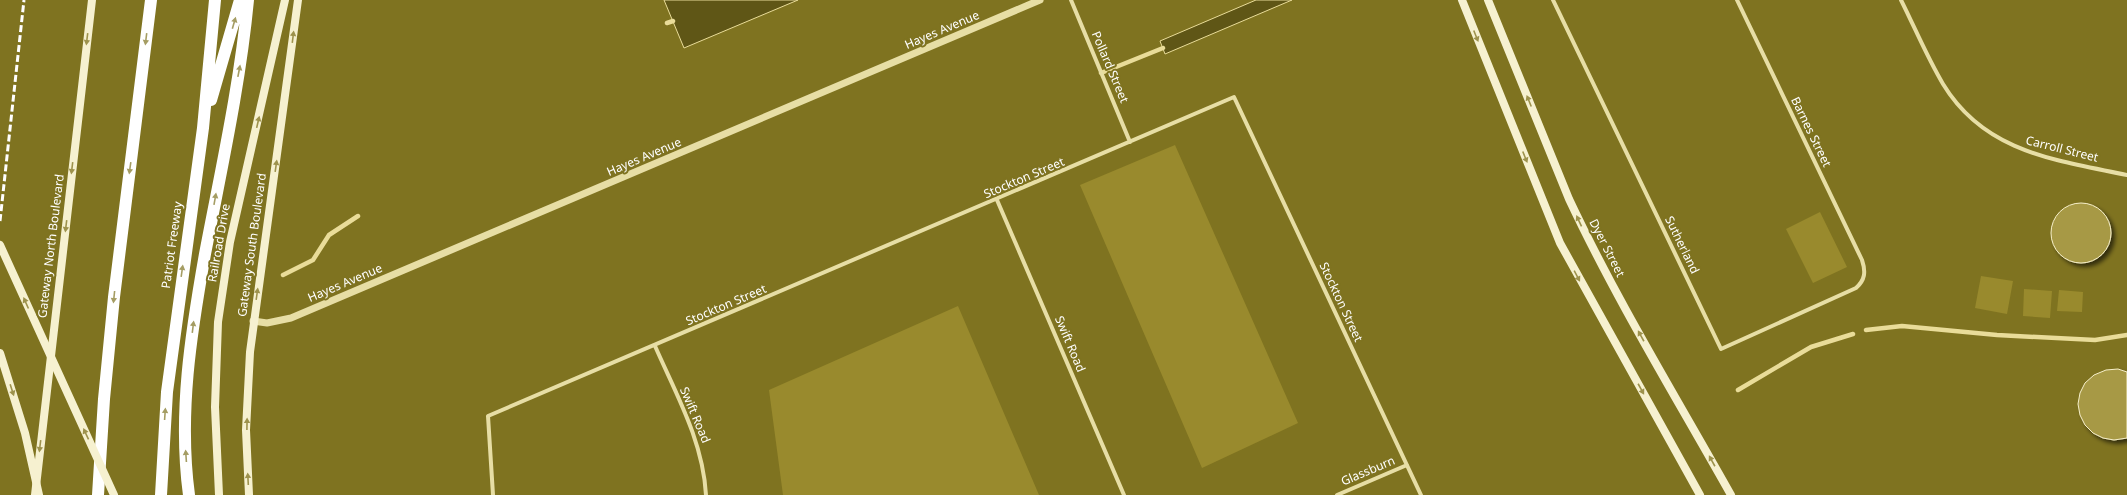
<svg xmlns="http://www.w3.org/2000/svg" width="2127" height="495" font-family="'Noto Sans',sans-serif">
  <defs>
    <filter id="shadow"><feDropShadow dx="3.5" dy="3.5" stdDeviation="2" flood-color="#0009"/></filter>
  </defs>
  <rect width="100%" height="100%" fill="#7f7320"/>
  <!-- green -->
  <path fill="#998a2d" d="M1175,145l123,278 -96,45 -122,-283z
    M1820,212l27,55 -34,16 -27,-54z
    M1981,276l32,5 -6,33 -32,-6z
    M2024,289l28,2 -2,27 -27,-2z
    M2059,290l24,2 -1,20 -25,-1z
    M958,306l81,189h-256l-14,-105z"/>
  <!-- water -->
  <path fill="#5f5616" stroke="#e9dc99" d="M664,0h134l-114,48z
    M1256,0h36l-127,54 -5,-13z"/>
  <g fill="none" stroke-linecap="round" stroke-linejoin="round">
    <!-- stream -->
    <path stroke="#e9dc99" stroke-width="4.5" d="M667,23l6,-2
      M1101,73l62,-25
      M283,275l30,-15 16,-25 29,-19
      M1866,330l36,-4 95,9 98,5 32,-5
      M1738,390l73,-43 42,-13"/>
  </g>
  <!-- building -->
  <path fill="#a79945" stroke="#f6efc9" filter="url(#shadow)" d="M2051 233a30 30 0 1 1 60 0a30 30 0 1 1-60 0Z
    M2118,369l9,3v66l-13,2 -11,-2 -10,-5 -8,-8 -5,-10 -2,-11 2,-11 5,-10 9,-8 12,-5z"/>
  <g fill="none" stroke-linecap="round" stroke-linejoin="round">
    <!-- minor -->
    <path stroke="#e7dea5" stroke-width="4" d="M1071,0l59,142
      M1553,0l168,349 135,-61c9,-8 10,-16 6,-28l-125,-260
      M1901,0c14,28 26,57 42,84 42,69 113,76 184,91
      M997,200l127,295
      M655,346c21,48 48,95 51,149
      M493,495l-5,-79 746,-319 187,398
      M1337,495l70,-30"/>
    <!-- tertiary -->
    <path stroke="#e7dea5" stroke-width="7" d="M253,321l14,2 24,-5 749,-318"/>
    <!-- secondary -->
    <path stroke="#f6f1d0" stroke-width="8" d="M1462,0l98,243 140,252
      M1488,0l81,199c48,102 107,198 162,296
      M35,495l57,-495
      M219,495l-4,-88 3,-85 12,-80 55,-242
      M249,495l-3,-65 4,-78 48,-352"/>
    <!-- motorway -->
    <path stroke="#fff" stroke-width="12" d="M211,100l29,-100
      M98,495l6,-96 10,-102 37,-297
      M161,495l6,-103 36,-264 12,-128
      M189,495c-11,-81 2,-162 16,-241 16,-84 35,-169 43,-254"/>
    <!-- rail -->
    <path stroke="#fff" stroke-width="3" stroke-dasharray="7 3" stroke-linecap="butt" d="M0,221l24,-221"/>
    <!-- secondary-bridge -->
    <path stroke="#f6f1d0" stroke-width="8" d="M0,245l114,250
      M0,353l25,80 14,62"/>
  </g>
  <!-- one-way arrows -->
  <defs><path id="oneway-solid" d="M-6-.8H1V-3.2L6.5 0L1 3.2V.8H-6Z"/></defs>
  <g fill="#a59d63">
    <use href="#oneway-solid" transform="translate(234 23) rotate(-74)"/>
    <use href="#oneway-solid" transform="translate(146 39) rotate(97)"/>
    <use href="#oneway-solid" transform="translate(239 71) rotate(-79)"/>
    <use href="#oneway-solid" transform="translate(130 168) rotate(98)"/>
    <use href="#oneway-solid" transform="translate(215 199) rotate(-80)"/>
    <use href="#oneway-solid" transform="translate(182 271) rotate(-82)"/>
    <use href="#oneway-solid" transform="translate(114 297) rotate(96)"/>
    <use href="#oneway-solid" transform="translate(193 327) rotate(-83)"/>
    <use href="#oneway-solid" transform="translate(165 414) rotate(-86)"/>
    <use href="#oneway-solid" transform="translate(186 456) rotate(-94)"/>
  </g>
  <g fill="#9d924c">
    <use href="#oneway-solid" transform="translate(1476 36) rotate(68)"/>
    <use href="#oneway-solid" transform="translate(293 37) rotate(-83)"/>
    <use href="#oneway-solid" transform="translate(87 39) rotate(97)"/>
    <use href="#oneway-solid" transform="translate(1529 101) rotate(-112)"/>
    <use href="#oneway-solid" transform="translate(258 122) rotate(-77)"/>
    <use href="#oneway-solid" transform="translate(1525 157) rotate(68)"/>
    <use href="#oneway-solid" transform="translate(276 166) rotate(-82)"/>
    <use href="#oneway-solid" transform="translate(72 168) rotate(97)"/>
    <use href="#oneway-solid" transform="translate(1579 221) rotate(-115)"/>
    <use href="#oneway-solid" transform="translate(66 226) rotate(97)"/>
    <use href="#oneway-solid" transform="translate(1577 276) rotate(62)"/>
    <use href="#oneway-solid" transform="translate(257 294) rotate(-82)"/>
    <use href="#oneway-solid" transform="translate(26 303) rotate(-114)"/>
    <use href="#oneway-solid" transform="translate(1641 336) rotate(-119)"/>
    <use href="#oneway-solid" transform="translate(1641 389) rotate(61)"/>
    <use href="#oneway-solid" transform="translate(12 390) rotate(72)"/>
    <use href="#oneway-solid" transform="translate(247 424) rotate(-89)"/>
    <use href="#oneway-solid" transform="translate(86 434) rotate(-115)"/>
    <use href="#oneway-solid" transform="translate(40 446) rotate(97)"/>
    <use href="#oneway-solid" transform="translate(1712 461) rotate(-119)"/>
    <use href="#oneway-solid" transform="translate(248 479) rotate(-93)"/>
  </g>
  <g text-anchor="middle" stroke-width="4" stroke-linejoin="round" paint-order="stroke">
    <!-- street labels -->
    <g font-size="12" fill="#fff" stroke="#7f7320">
      <text transform="translate(942 30) rotate(-23)" y="4">Hayes Avenue</text>
      <text transform="translate(1110 67) rotate(67)" y="4">Pollard Street</text>
      <text transform="translate(1811 132) rotate(64)" y="4">Barnes Street</text>
      <text transform="translate(2062 149) rotate(14)" y="4">Carroll Street</text>
      <text transform="translate(644 157) rotate(-23)" y="4">Hayes Avenue</text>
      <text transform="translate(1024 178) rotate(-23)" y="4">Stockton Street</text>
      <text transform="translate(219 243) rotate(-80)" y="4">Railroad Drive</text>
      <text transform="translate(172 245) rotate(-82)" y="4">Patriot Freeway</text>
      <text transform="translate(252 245) rotate(-82)" y="4">Gateway South Boulevard</text>
      <text transform="translate(1682 245) rotate(64)" y="4">Sutherland</text>
      <text transform="translate(51 246) rotate(-83)" y="4">Gateway North Boulevard</text>
      <text transform="translate(1607 248) rotate(63)" y="4">Dyer Street</text>
      <text transform="translate(345 283) rotate(-23)" y="4">Hayes Avenue</text>
      <text transform="translate(1341 302) rotate(65)" y="4">Stockton Street</text>
      <text transform="translate(726 305) rotate(-23)" y="4">Stockton Street</text>
      <text transform="translate(1070 344) rotate(67)" y="4">Swift Road</text>
      <text transform="translate(695 415) rotate(67)" y="4">Swift Road</text>
      <text transform="translate(1368 471) rotate(-23)" y="4">Glassburn</text>
    </g>
  </g>
</svg>
